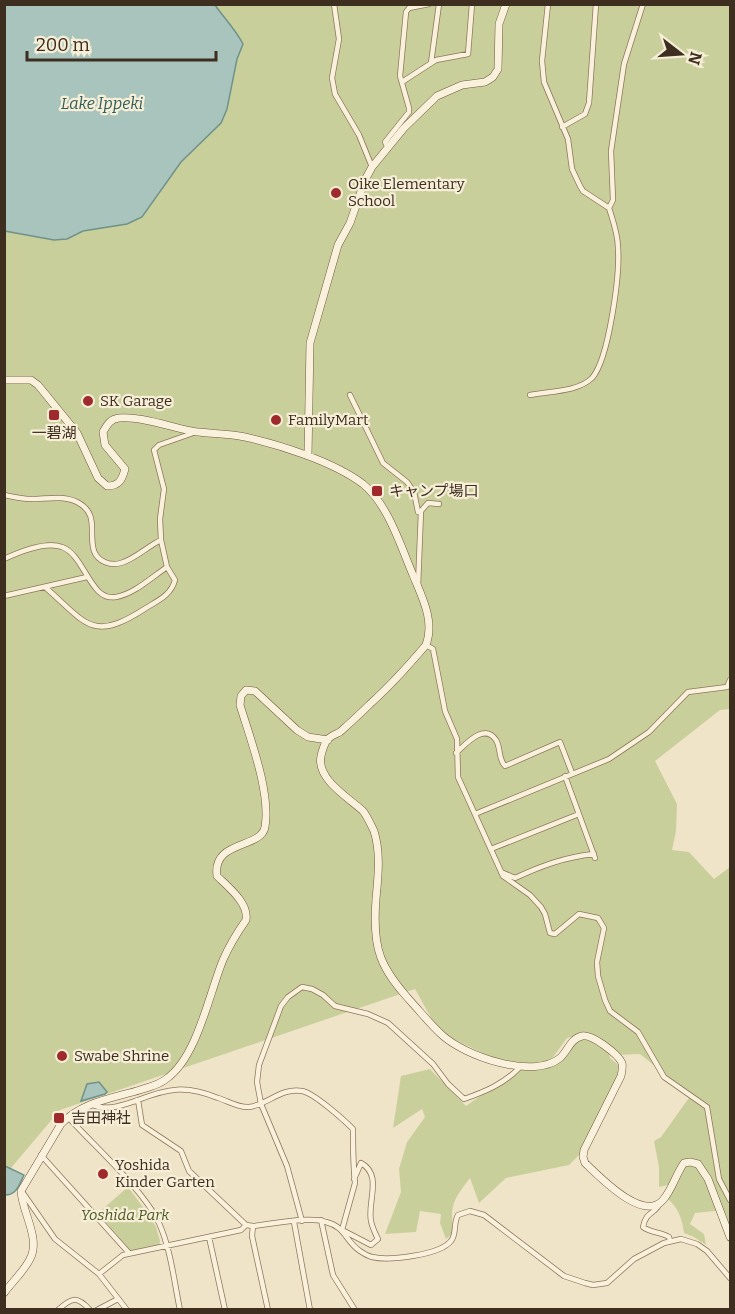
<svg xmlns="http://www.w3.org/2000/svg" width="735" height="1314" font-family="Bitter,'Noto Sans JP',serif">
  <rect width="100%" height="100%" fill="#f0e4c8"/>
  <!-- green -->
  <path fill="#c9cf9b" d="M215,5h515v704l-10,1 -65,51 22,43 -1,27 -4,19 17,2 25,27 16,-12v358l-6,-15 -29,3 -5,11 14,10 2,11 -12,-8 -10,-4c-2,-14 -5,-24 -16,-34l5,-12 -5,-2 -9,2v-20l-5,-26 7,-4 30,-42 -51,-41 -25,1 -7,-5 2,8 13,11 -39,81 -15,15 -63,13 -27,25 -9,-25c-17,22 -20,27 -17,55l-7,6 -6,-16 1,-9 -21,-3 -4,21 -31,2 16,-42 -2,-23 8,-27 18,-25 -3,-8 -29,19 8,-52 29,-7 36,37 53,-38 32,-1 35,-33 -19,4 -19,26 -49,-3 -60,-29 -24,-43 -355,121 -55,65v-944l49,9 13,-1 16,-8 44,-7 15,-7 39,-55 40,-39 6,-14 10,-50 6,-15z
    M128,1187l20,27 8,13 4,14 -1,4 -26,6 -3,-1 -32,-37z"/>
  <!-- water -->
  <path fill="#a9c4bc" stroke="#6f938a" stroke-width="1.5" d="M4,5h211c9,13 21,25 28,39l-6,15 -10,50 -6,14 -40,39 -39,55 -15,7 -44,7 -16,8 -13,1 -49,-9z
    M99,1082l8,10 -2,2 -24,7 6,-17z
    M5,1166l19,9c-5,10 -7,20 -19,20z"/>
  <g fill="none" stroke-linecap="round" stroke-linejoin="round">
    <!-- street casing -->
    <g stroke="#8d765c" stroke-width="6">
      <path id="street" d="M334,4l5,35 -7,39 3,16 24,41 13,32
        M548,4l-6,57 2,21 24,57 4,30 8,17 3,5 26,17
        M431,63l8,-59
        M402,82l34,-22 32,-6 4,-50
        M562,127l23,-13 4,-11 7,-99
        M388,148l-3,-6 24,-30v-4l-9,-32 6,-64 3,-4 20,-4
        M350,395l33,68 24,19 7,10 4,20 3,-1
        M530,395c19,-4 48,-3 62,-17 17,-19 28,-104 26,-130 0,-14 -5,-27 -9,-40l4,-8 -2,-49 13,-87 19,-60
        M4,495c10,2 18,4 28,4 14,0 31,-4 45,3 23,12 11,30 17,49 4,11 17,15 27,12 14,-4 27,-17 40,-23
        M4,559c15,-7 42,-18 58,-12 23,8 28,55 54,50 18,-3 36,-20 51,-30
        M418,586l3,-75 7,-8 11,1
        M45,587c42,37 47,56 101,21 13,-8 25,-13 29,-28l-8,-13 -6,-27 -1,-21 4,-30 -10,-39 5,-5 37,-13
        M4,596l83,-19
        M426,645l7,4 12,62 12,28 1,38 45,99 27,19 11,12 4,7 5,19 5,1 24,-20 19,4 6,10 -7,34 1,14 7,24 5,11 28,21 26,45 43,30 12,72 11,21
        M456,753c9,-8 28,-31 40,-13 5,8 2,19 9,26l55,-24 12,31
        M565,776l30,82
        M475,814l134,-55 40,-27 39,-40 39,-5 3,-7
        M491,849l88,-35
        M501,872l14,6c26,-12 50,-21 79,-24
        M138,1100c31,-12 48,-15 80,-2 10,3 21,10 31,9 18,-2 33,-20 53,-16 12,2 42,29 51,38 0,18 0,36 2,54l-13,47 29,15 7,-6c-3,-6 -6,-12 -7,-18 -4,-19 12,-46 -10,-58l-7,16
        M91,1104c15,8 32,1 47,-4l4,25 39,26 8,20 57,54 7,1c21,-2 54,-10 73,-4 20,5 19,19 34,29 3,2 8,5 12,6 17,4 68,-2 79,-16 6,-7 2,-18 7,-26l12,-4 14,4 80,61 21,7 8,2 14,-2 27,-24 30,-16 17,-4 16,5 10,7 23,27
        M68,1117c26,29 75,72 91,106 12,27 15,58 21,87
        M41,1155l88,98
        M23,1193l32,46 44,35 28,36
        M660,1202c-3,12 -14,8 -17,25 8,6 18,5 26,10l1,4
        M321,1220l12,55 22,35
        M302,1221l-15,-55 -26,-62 -4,-22 2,-17 22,-59 7,-9 14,-10 10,2 11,6 12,11 33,8 20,9 45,41 15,20 16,15c20,-7 40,-15 55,-31
        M294,1222l16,88
        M253,1226l-1,10 16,74
        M209,1237l16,73
        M99,1274l24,-19 118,-25 5,-5
        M58,1310c14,-13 19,-14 32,0
        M97,1310l21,-11"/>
    </g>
    <!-- secondary casing -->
    <g stroke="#6f573f" stroke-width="8">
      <path id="secondary" d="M4,380h27l7,5 39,48 21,45 9,8c12,0 15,-6 18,-17l-20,-24 -2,-13c4,-7 7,-13 16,-14 21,-2 51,9 72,13 17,3 36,2 54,6 36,8 89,25 118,47 25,20 38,63 50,91 9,22 22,46 13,70 -17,20 -36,41 -56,59 -10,10 -20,19 -30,28 -4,2 -9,4 -12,7 -3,3 -6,12 -7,17 -5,23 28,42 42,55 4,5 8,14 11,20 7,22 4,46 2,68 -4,51 4,69 38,106 9,10 18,21 28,30 23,21 91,45 118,23 8,-7 10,-19 22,-22 10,-2 36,18 40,27 1,4 0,8 -1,13l-37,74 -1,7 2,6c14,13 58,60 78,37 9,-10 13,-26 21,-37l6,-1 8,2 10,15 22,58
        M308,456l2,-113 28,-98 12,-22 15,-43 7,-13 32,-39 33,-32 25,-11 23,-3 8,-5 5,-8 1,-45 7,-20
        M4,1293c9,-12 20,-22 26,-34 11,-20 -8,-47 -9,-68l40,-67c21,-22 52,-26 79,-34 9,-3 19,-5 26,-11 31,-21 43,-85 57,-119 6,-14 14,-27 23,-40 3,-17 -18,-33 -29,-44 -5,-36 44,-27 48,-49 6,-34 -15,-89 -25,-122l1,-9 5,-6 9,1 42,39 11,7 20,3"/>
    </g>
    <!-- street -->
    <use href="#street" stroke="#faf1dc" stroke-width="4.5"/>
    <!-- secondary -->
    <use href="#secondary" stroke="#faf1dc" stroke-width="7"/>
  </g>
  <!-- markers -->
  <g fill="#9e2a2b" stroke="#f7eed8" stroke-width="2">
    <circle cx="336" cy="193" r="6"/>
    <circle cx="88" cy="401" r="6"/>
    <rect x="48" y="409" width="12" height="12" rx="3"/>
    <circle cx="276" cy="420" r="6"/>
    <rect x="371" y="485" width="12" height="12" rx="3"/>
    <circle cx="62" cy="1056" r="6"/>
    <rect x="53" y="1112" width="12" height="12" rx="3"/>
    <circle cx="103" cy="1174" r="6"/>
  </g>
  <g text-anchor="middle" stroke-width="4.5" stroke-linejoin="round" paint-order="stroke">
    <!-- poi labels -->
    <g font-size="15" fill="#3d2e20" stroke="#f7eed8" text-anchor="start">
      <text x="348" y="189">Oike Elementary<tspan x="348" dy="17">School</tspan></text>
      <text x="100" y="406">SK Garage</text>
      <text x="288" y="425">FamilyMart</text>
      <text x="54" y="438" text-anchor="middle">一碧湖</text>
      <text x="389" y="496">キャンプ場口</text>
      <text x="74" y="1061">Swabe Shrine</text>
      <text x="71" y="1123">吉田神社</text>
      <text x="115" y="1170">Yoshida<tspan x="115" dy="17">Kinder Garten</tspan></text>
    </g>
    <!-- park labels -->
    <g font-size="15" font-style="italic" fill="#4d5a26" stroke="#f7eed8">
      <text x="125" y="1220">Yoshida Park</text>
    </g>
    <!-- water labels -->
    <g font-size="16" font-style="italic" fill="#2f5d5a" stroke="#f7eed8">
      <text x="102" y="109">Lake Ippeki</text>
    </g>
  </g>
  <!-- border -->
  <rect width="735" height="1314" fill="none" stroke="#3d2e20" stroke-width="12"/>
  <!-- north arrow -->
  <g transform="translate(681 54) rotate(107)" stroke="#f7eed8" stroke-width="4.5" paint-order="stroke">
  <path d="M0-4.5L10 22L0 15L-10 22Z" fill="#3d2e20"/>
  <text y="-9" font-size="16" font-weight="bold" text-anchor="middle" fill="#3d2e20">N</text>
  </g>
  <!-- scale -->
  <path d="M27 51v9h189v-9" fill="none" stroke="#3d2e20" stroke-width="3"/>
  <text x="36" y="51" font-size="18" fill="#3d2e20" stroke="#f7eed8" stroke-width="4.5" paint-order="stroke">200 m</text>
</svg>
